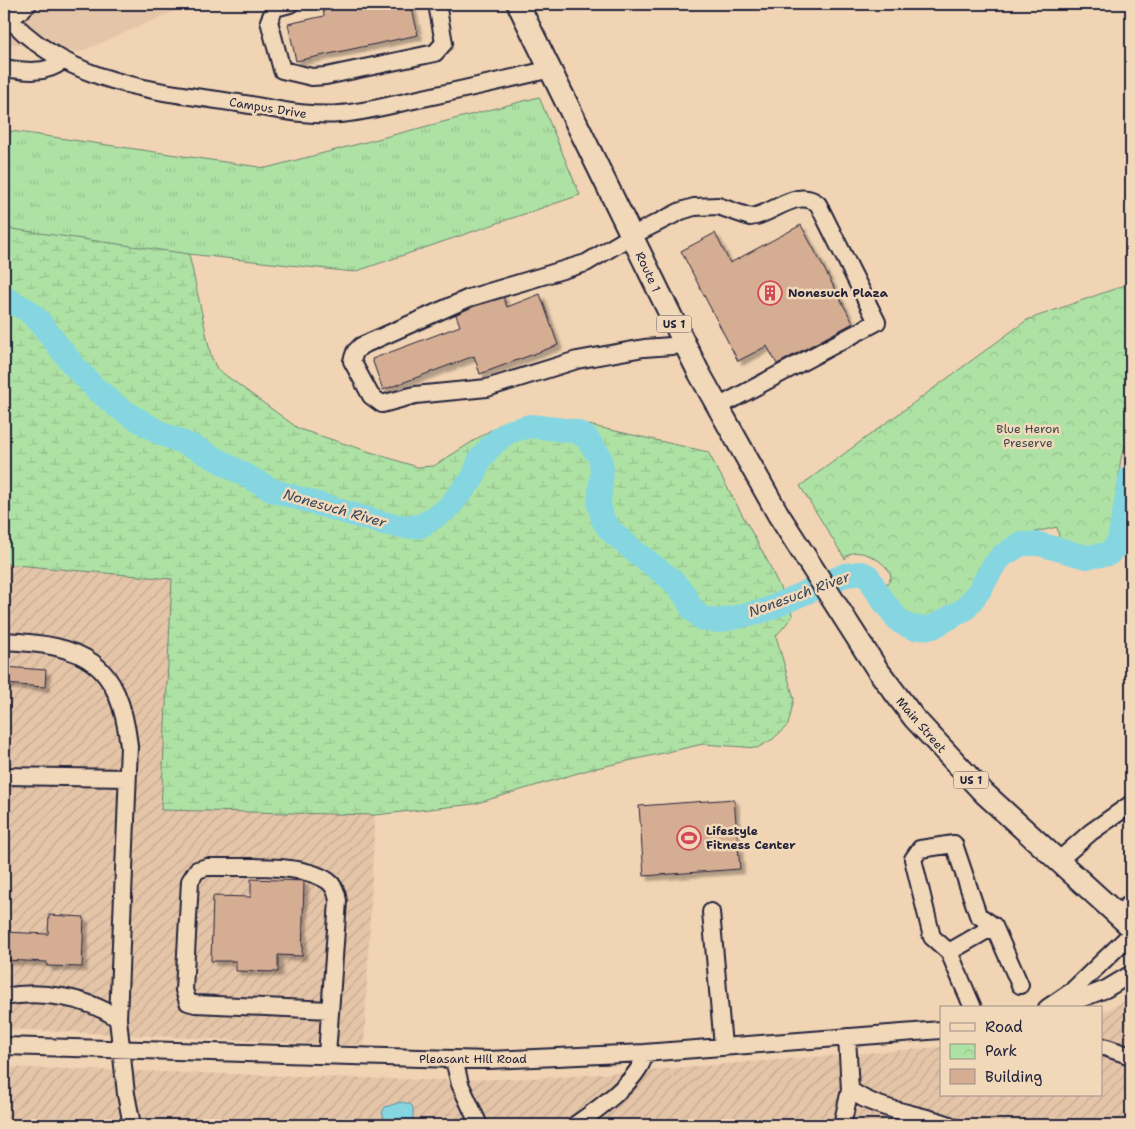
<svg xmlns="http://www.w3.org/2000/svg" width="1135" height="1129" font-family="'Shantell Sans',sans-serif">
  <defs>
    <pattern id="industrial-furrows" width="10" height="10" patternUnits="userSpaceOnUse" patternTransform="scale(1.25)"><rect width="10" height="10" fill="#e5c5a8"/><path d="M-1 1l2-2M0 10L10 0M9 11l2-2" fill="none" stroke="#c4a992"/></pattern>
    <pattern id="grass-tufts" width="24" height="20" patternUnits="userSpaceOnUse" patternTransform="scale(1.25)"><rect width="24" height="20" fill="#aee2a4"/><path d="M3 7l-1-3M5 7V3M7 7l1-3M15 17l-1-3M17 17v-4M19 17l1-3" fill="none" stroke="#95c28e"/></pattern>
    <pattern id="wetland-marsh" width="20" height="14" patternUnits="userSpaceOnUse" patternTransform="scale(1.25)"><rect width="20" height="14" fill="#aee2a4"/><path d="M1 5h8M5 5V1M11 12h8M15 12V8" fill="none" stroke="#95c28e"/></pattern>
    <pattern id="park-crowns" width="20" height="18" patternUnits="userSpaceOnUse" patternTransform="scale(1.25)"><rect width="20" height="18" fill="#aee2a4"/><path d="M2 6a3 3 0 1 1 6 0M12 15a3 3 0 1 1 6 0" fill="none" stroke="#95c28e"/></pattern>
    <filter id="shadow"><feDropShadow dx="4.5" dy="4.5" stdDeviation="1" flood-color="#0004"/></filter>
  </defs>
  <rect width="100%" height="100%" fill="#f1d4b4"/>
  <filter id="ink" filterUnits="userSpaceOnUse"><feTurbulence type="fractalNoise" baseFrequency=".02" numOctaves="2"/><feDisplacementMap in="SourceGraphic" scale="10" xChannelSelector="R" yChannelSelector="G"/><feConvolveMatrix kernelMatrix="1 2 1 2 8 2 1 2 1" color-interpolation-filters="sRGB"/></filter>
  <g filter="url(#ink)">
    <!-- built -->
    <path fill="#e5c5a8" d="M4,4h187l-111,48 -76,-9z"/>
    <!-- industrial -->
    <path fill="url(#industrial-furrows)" d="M4,491l5,1 -5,72 168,15 -11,231 214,5 -11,231 -360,-17z
      M1131,998v127h-1127v-58l421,13 82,-1 68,-3 366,-29v48h160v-82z"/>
    <!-- grass -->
    <path fill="url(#grass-tufts)" stroke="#688270" d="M539,97l41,98 -226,77 -276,-30 -74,-11v-101l262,38z"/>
    <!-- wetland -->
    <path fill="url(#wetland-marsh)" stroke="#688270" d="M4,228l185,26 22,102 6,13 82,60 118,38 17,-1 55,-35 36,-15 37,3 146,33 60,110 25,54 -17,20 18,63 -6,26 -15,14 -16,9 -54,-4 -115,26 -114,34 -99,11 -214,-5 11,-231 -168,-15 5,-72 -5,-1z"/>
    <!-- park -->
    <path fill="url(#park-crowns)" stroke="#688270" d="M1131,283v157c-2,2 -6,5 -7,9 -10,19 0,94 -28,101 -11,2 -24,-2 -35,-4l-4,-6 2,-5 -2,-8 -22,5 -24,13h-10l-6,3c-10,11 -10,28 -19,39 -14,18 -62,46 -81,23l1,-6 -16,-14v-5l8,-2 3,-6c-1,-15 -38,-35 -46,-18l-45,-73 227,-166z"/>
    <!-- water -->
    <path fill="#86d6e2" stroke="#5e8e9f" d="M401,1102l9,2 3,3v18h-27l-4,-13 3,-5z"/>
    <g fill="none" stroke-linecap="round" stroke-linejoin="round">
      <!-- river -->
      <path stroke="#86d6e2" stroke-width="24" d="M4,298l23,12 12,11 35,45 22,23 23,19 41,25 36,15 78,43 108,32 24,4 15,-1 26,-17 26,-31 7,-19 14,-16 14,-11 22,-6 44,5 12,6 14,20 2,13 -3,34 4,16 7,10 24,21 37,28 14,16 7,14 11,10 16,2 47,-11 79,-35 17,-2 6,3 13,22 19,24 13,6 20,-1 32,-18 14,-18 15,-26 8,-9 19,-12h18l47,13 23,-3 10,-13 12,-65"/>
    </g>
    <!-- building -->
    <path fill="#d5ad93" stroke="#22223b" filter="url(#shadow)" d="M339,4h72l7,31 -122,26 -8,-37 36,-8 -1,-9z
      M801,225l52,98 -76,41 -10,-18 -29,15 -57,-110 34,-18 15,30z
      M502,294l5,13 33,-13 18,51 -78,29 -6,-18 -91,34 -11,-31 88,-33 -5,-14z
      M4,667l42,3 -1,17 -41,-3z
      M734,799l6,70 -96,7 -5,-70z
      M251,879l53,2 -2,75 -24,-1v17l-42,-1v-10h-25l2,-65 38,1z
      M49,915l35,2 -2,50 -35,-1v-4l-43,-2v-28l44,2z"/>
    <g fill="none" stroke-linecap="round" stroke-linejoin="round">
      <!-- minor casing -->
      <g stroke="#22223b" stroke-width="20">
        <path id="minor" d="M290,4l-15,4 -6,13 13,49 30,7 14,-1 109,-23 9,-10 -7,-39
          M4,13c62,71 146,77 234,90 34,5 67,14 102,11 25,-2 50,-9 74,-14 46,-10 91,-20 137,-31
          M10,20l18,-16
          M4,68c19,3 42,7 58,-7
          M685,345l-41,3 -67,12 -90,28 -72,7 -33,9 -11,-8 -19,-35 3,-9 6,-6 108,-48 117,-35 45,-27 50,-25 13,-4 24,-1 32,11 6,-1c20,-5 43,-28 62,-12l59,118 -159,85
          M4,641c80,4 115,19 125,105l-11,273 8,75 6,31
          M4,776l123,2
          M1058,861l33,-29 40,-28
          M711,912l12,134
          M1118,914l13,-11
          M949,952l45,-26 26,59
          M4,997c36,-7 84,0 114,22
          M973,1008l-24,-56 -17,-15 -19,-78 7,-10 34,-5 24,71 16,11
          M1047,1008l25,-17 59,-57
          M1057,1008l49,-19 25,-15
          M847,1037l3,53c28,21 68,23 100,35
          M4,1046l485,14 155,-7 297,-23
          M1101,1046l30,10
          M327,1055l11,-154c-1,-8 -3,-15 -10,-20 -28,-19 -88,-13 -121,-14l-10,3 -7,11 -6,109 4,12 7,2 135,6
          M454,1060l6,24 19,41
          M575,1125c19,-13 69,-48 69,-72
          M842,1125l8,-35"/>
      </g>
      <!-- major casing -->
      <g stroke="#22223b" stroke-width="25">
        <path id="major" d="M518,4l180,367 80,143 99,155 37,49 70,75 147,134"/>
      </g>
      <!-- minor -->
      <use href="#minor" stroke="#f1d8b9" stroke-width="16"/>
      <!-- major -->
      <use href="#major" stroke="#f1d8b9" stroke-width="21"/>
    </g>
  </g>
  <!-- icons -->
  <defs>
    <g id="building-ring" transform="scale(1.25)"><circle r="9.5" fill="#f1d8b9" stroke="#d1495b" stroke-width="1.5"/><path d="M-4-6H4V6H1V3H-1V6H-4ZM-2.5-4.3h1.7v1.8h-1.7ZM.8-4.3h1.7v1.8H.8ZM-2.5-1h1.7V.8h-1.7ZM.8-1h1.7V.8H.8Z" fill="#d1495b"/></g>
    <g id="stadium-ring" transform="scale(1.25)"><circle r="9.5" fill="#f1d8b9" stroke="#d1495b" stroke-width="1.5"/><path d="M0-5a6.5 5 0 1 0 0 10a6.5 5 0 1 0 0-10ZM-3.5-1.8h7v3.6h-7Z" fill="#d1495b"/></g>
  </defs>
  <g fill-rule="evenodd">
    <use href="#building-ring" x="770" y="293"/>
    <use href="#stadium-ring" x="689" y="838"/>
  </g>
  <g text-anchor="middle" stroke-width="5" stroke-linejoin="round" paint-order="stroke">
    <!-- shield labels -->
    <g fill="#f1d8b9" stroke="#605961" stroke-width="1">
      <rect x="656.5" y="315.5" width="35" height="17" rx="4"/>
      <rect x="953.5" y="771.5" width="35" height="17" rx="4"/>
    </g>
    <g font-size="11" font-weight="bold" fill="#22223b">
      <text x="674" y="328">US 1</text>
      <text x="971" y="784">US 1</text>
    </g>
    <!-- street labels -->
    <g font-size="12" fill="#22223b" stroke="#f1d8b9">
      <text transform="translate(268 108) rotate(9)" y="4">Campus Drive</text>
      <text transform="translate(648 272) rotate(65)" y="4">Route 1</text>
      <text transform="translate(921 725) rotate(49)" y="4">Main Street</text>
      <text x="473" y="1063">Pleasant Hill Road</text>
    </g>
    <!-- poi labels -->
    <g font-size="12" font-weight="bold" fill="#22223b" stroke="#f1d8b9" text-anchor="start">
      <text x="788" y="297">Nonesuch Plaza</text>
      <text x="706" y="835">Lifestyle<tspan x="706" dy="14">Fitness Center</tspan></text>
    </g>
    <!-- park labels -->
    <g font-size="12" fill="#3e4850" stroke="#f1d8b9">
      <text x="1028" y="433">Blue Heron<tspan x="1028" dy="14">Preserve</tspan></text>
    </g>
    <!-- water labels -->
    <g font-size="14" font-style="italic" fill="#36465c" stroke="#f1d8b9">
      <text transform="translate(335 508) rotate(16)" y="5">Nonesuch River</text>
      <text transform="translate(799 594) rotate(-20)" y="5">Nonesuch River</text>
    </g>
  </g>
  <!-- margin -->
  <rect width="1135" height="1129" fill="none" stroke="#f1d8b9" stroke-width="20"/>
  <rect x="10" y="10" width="1115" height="1109" fill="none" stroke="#22223b" stroke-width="2" filter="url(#ink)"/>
  <!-- legend -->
  <rect x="940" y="1006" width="162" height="90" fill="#f1d8b9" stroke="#9e8f87"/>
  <rect x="950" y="1023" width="25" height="8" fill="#f1d8b9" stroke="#9e8f87"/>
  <text x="985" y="1032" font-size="15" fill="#22223b">Road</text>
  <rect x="950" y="1044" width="25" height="15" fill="url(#park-crowns)" stroke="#9e8f87"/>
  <text x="985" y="1056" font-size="15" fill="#22223b">Park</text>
  <rect x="950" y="1069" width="25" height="15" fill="#d5ad93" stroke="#9e8f87"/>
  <text x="985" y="1082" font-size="15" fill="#22223b">Building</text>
</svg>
